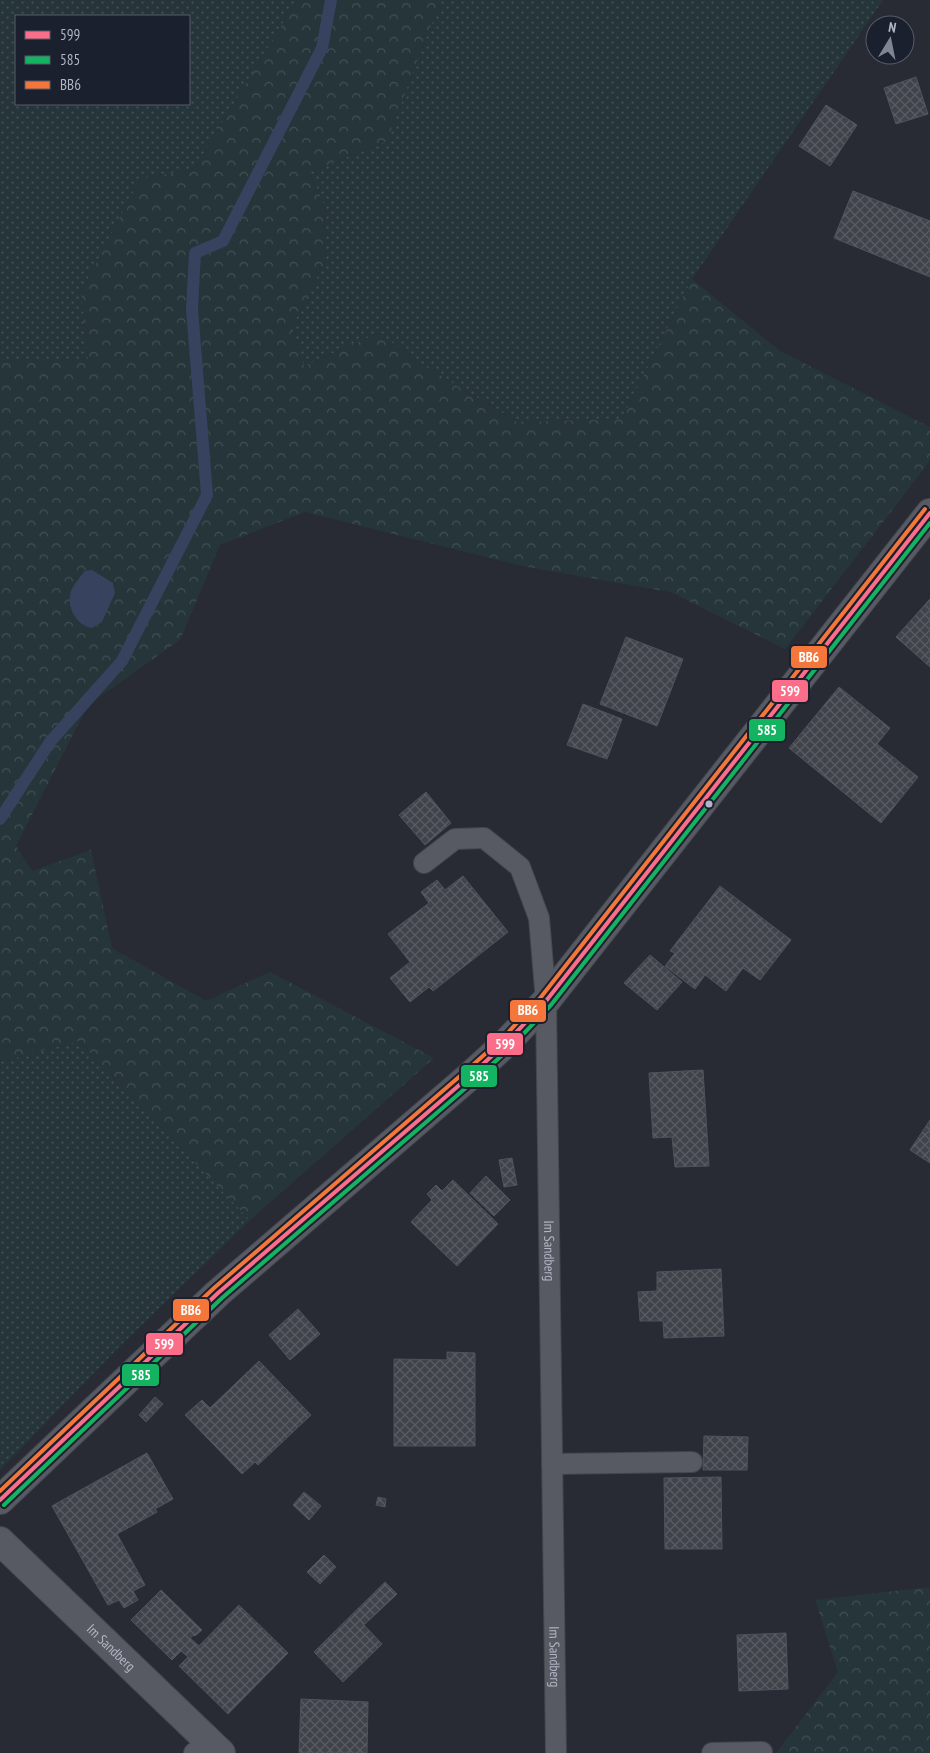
<svg xmlns="http://www.w3.org/2000/svg" width="930" height="1753" font-family="'PT Sans Narrow',sans-serif">
  <defs>
    <pattern id="grass-dots" width="8" height="8" patternUnits="userSpaceOnUse" patternTransform="scale(1.25)"><rect width="8" height="8" fill="#25353a"/><path d="M2 2h.1M6 6h.1" fill="none" stroke="#425055" stroke-width="1.8" stroke-linecap="round"/></pattern>
    <pattern id="forest-crowns" width="20" height="18" patternUnits="userSpaceOnUse" patternTransform="scale(1.25)"><rect width="20" height="18" fill="#25353a"/><path d="M2 6a3 3 0 1 1 6 0M12 15a3 3 0 1 1 6 0" fill="none" stroke="#425055"/></pattern>
    <pattern id="building-cross-hatch" width="8" height="8" patternUnits="userSpaceOnUse" patternTransform="scale(1.25)"><rect width="8" height="8" fill="#41434b"/><path d="M0 0l8 8M0 8l8-8" fill="none" stroke="#5a5c63"/></pattern>
  </defs>
  <rect width="100%" height="100%" fill="#282b34"/>
  <!-- grass -->
  <path fill="url(#grass-dots)" fill-rule="evenodd" d="M0,0h297l-103,169 -54,10 -59,113 7,68h-76l-12,2zM16,16h173v88h-173z
    M442,0h441l-191,279 -70,140 -104,3 -97,-58 -42,-31 -75,33 -12,-40 34,-66 -2,-55 -14,-33 77,-31 38,-101z
    M79,1041l171,179 -131,127 -119,123v-410l3,1z"/>
  <!-- forest -->
  <path fill="url(#forest-crowns)" d="M297,0h145l-17,40 -38,101 -77,31 14,33 2,55 -34,66 12,40 75,-33 42,31 96,58 105,-3 70,-140 88,72 150,76v34l-145,188 -115,-57 -148,-26 -217,-54 -85,33 -40,95 -92,65 -72,141 16,25 59,-21 21,98 94,53 64,-29 164,86 -184,162 -171,-179 -76,20 -3,-1v-698l12,-2h76l-7,-68 59,-113 54,-10z
    M930,1587v166h-154l62,-81 -23,-72z"/>
  <!-- water -->
  <path fill="#37425e" d="M92,570l21,13 2,10 -13,29 -10,6c-16,-3 -26,-21 -21,-37 3,-7 9,-14 14,-20z"/>
  <g fill="none" stroke-linecap="round" stroke-linejoin="round">
    <!-- stream -->
    <path stroke="#37425e" stroke-width="12" d="M0,819l50,-77 72,-81 85,-166 -15,-186 3,-56 28,-12 99,-193 9,-48"/>
  </g>
  <!-- building -->
  <path fill="url(#building-cross-hatch)" stroke="#4f535b" d="M916,77l12,37 -32,10 -12,-36z
    M826,105l31,20 -27,41 -31,-20z
    M853,191l77,30v56l-96,-39z
    M930,599v68l-34,-30z
    M626,637l57,22 -26,67 -57,-22z
    M839,687l51,41 -13,16 41,33 -37,46 -92,-75z
    M583,704l39,15 -15,40 -40,-14z
    M426,792l25,31 -26,22 -26,-30z
    M463,876l45,56 -75,59 -4,-4 -19,15 -20,-24 20,-16 -22,-28 41,-31 -8,-11 16,-12 8,10z
    M720,886l71,54 -31,40 -17,-12 -17,23 -21,-16 -10,14 -30,-23 10,-13 -5,-2z
    M650,955l32,27 -25,28 -33,-27z
    M703,1070l6,96 -34,1 -3,-30 -19,1 -4,-65z
    M930,1120v43l-20,-13z
    M512,1158l5,27 -13,2 -5,-27z
    M486,1176l24,24 -16,16 -24,-23z
    M453,1180l45,44 -41,42 -46,-44 21,-22 -5,-6 9,-9 6,6z
    M721,1269l3,67 -60,2 -1,-17h-23l-2,-29 19,-1v-19z
    M298,1309l22,25 -30,26 -21,-25z
    M447,1352l28,1v93h-81v-87l53,1z
    M259,1361l52,54 -53,50 -3,-3 -13,12 -57,-59 17,-15 8,8z
    M155,1397l8,7 -17,18 -7,-7z
    M704,1436l44,1 -1,33h-44z
    M147,1453l26,46 -18,10 2,3 -40,22 28,51 -12,6 5,9 -14,8 -5,-8 -11,5 -56,-99z
    M721,1477l1,72h-57l-1,-71z
    M304,1492l17,14 -12,14 -16,-15z
    M378,1497l8,2 -1,8 -9,-2z
    M324,1555l12,12 -16,17 -13,-12z
    M385,1582l12,12 -33,31 18,19 -39,38 -29,-30z
    M161,1590l41,40 -7,6 -1,-1 -4,3 9,8 40,-41 49,48 -60,61 -49,-48 9,-9 -7,-6 -9,9 -41,-40z
    M786,1633l2,56 -49,2 -2,-56z
    M301,1699l67,3 -1,51h-68z"/>
  <g fill="none" stroke-linecap="round" stroke-linejoin="round">
    <!-- service casing -->
    <g stroke="#44464d" stroke-width="22">
      <g id="service">
        <path id="s1" d="M424,863l31,-24 29,-1 36,29 19,51 7,83 10,752"/>
        <path d="M552,1464l140,-2"/>
        <path d="M194,1753l16,-12"/>
        <path d="M712,1753l50,-1"/>
      </g>
    </g>
    <!-- minor casing -->
    <g stroke="#44464d" stroke-width="30">
      <g id="minor">
        <path id="s2" d="M0,1541l221,212"/>
      </g>
    </g>
    <!-- tertiary casing -->
    <g stroke="#44464d" stroke-width="30">
      <path id="tertiary" d="M0,1500l218,-207 253,-218 35,-32 40,-42 384,-488"/>
    </g>
    <!-- service -->
    <use href="#service" stroke="#575a62" stroke-width="20"/>
    <!-- minor -->
    <use href="#minor" stroke="#575a62" stroke-width="28"/>
    <!-- tertiary -->
    <use href="#tertiary" stroke="#575a62" stroke-width="28"/>
    <!-- bus-1 casing -->
    <g stroke="#1b202e" stroke-width="8">
      <path id="bus-1" d="M0,1500l218,-207 253,-218 35,-32 40,-42 384,-488"/>
    </g>
    <!-- bus-2 casing -->
    <g stroke="#1b202e" stroke-width="8">
      <path id="bus-2" d="M4,1505l218,-207 253,-218 36,-33 40,-42 379,-482"/>
    </g>
    <!-- bus-3 casing -->
    <g stroke="#1b202e" stroke-width="8">
      <path id="bus-3" d="M0,1491l214,-203 253,-218 35,-31 39,-42 384,-488"/>
    </g>
    <!-- bus-1 -->
    <use href="#bus-1" stroke="#fb6d88" stroke-width="4"/>
    <!-- bus-2 -->
    <use href="#bus-2" stroke="#13b361" stroke-width="4"/>
    <!-- bus-3 -->
    <use href="#bus-3" stroke="#f5763a" stroke-width="4"/>
  </g>
  <!-- markers -->
  <circle fill="#b1b6c5" stroke="#1b202e" stroke-width="2" cx="709" cy="804" r="4.5"/>
  <g text-anchor="middle" stroke-width="4" stroke-linejoin="round" paint-order="stroke">
    <!-- street labels -->
    <g font-size="14" fill="#b1b6c5" stroke="#1b202e">
      <text dy="5" stroke="none"><textPath href="#s1" startOffset="502">Im Sandberg</textPath></text>
      <text dy="5" stroke="none"><textPath href="#s2" startOffset="154">Im Sandberg</textPath></text>
      <text dy="5" stroke="none"><textPath href="#s1" startOffset="908">Im Sandberg</textPath></text>
    </g>
  </g>
  <g stroke="#1b202e" stroke-width="2">
    <rect x="790" y="645" width="38" height="24" rx="5" fill="#f5763a"/>
    <rect x="771" y="679" width="38" height="24" rx="5" fill="#fb6d88"/>
    <rect x="748" y="718" width="38" height="24" rx="5" fill="#13b361"/>
    <rect x="509" y="999" width="38" height="24" rx="5" fill="#f5763a"/>
    <rect x="486" y="1032" width="38" height="24" rx="5" fill="#fb6d88"/>
    <rect x="460" y="1064" width="38" height="24" rx="5" fill="#13b361"/>
    <rect x="172" y="1298" width="38" height="24" rx="5" fill="#f5763a"/>
    <rect x="145" y="1332" width="39" height="24" rx="5" fill="#fb6d88"/>
    <rect x="121" y="1363" width="39" height="24" rx="5" fill="#13b361"/>
  </g>
  <g font-size="14" text-anchor="middle" font-weight="bold" fill="#fff">
    <text x="809" y="662">BB6</text>
    <text x="790" y="696">599</text>
    <text x="767" y="735">585</text>
    <text x="528" y="1015">BB6</text>
    <text x="505" y="1049">599</text>
    <text x="479" y="1081">585</text>
    <text x="191" y="1315">BB6</text>
    <text x="164" y="1349">599</text>
    <text x="141" y="1380">585</text>
  </g>
  <!-- legend -->
  <rect x="15" y="15" width="175" height="90" fill="#1b202e" stroke="#575c6a"/>
  <rect x="25" y="31" width="25" height="8" fill="#fb6d88" stroke="#575c6a"/>
  <text x="60" y="40" font-size="15" fill="#b1b6c5">599</text>
  <rect x="25" y="56" width="25" height="8" fill="#13b361" stroke="#575c6a"/>
  <text x="60" y="65" font-size="15" fill="#b1b6c5">585</text>
  <rect x="25" y="81" width="25" height="8" fill="#f5763a" stroke="#575c6a"/>
  <text x="60" y="90" font-size="15" fill="#b1b6c5">BB6</text>
  <!-- north arrow -->
  <g transform="translate(890 40) rotate(10)"><circle r="24" fill="#1b202e" stroke="#575c6a"/>
  <path d="M0-4L9 19L0 12L-9 19Z" fill="#818592"/>
  <text y="-8" font-size="14" font-weight="bold" text-anchor="middle" fill="#b1b6c5">N</text>
  </g>
</svg>
